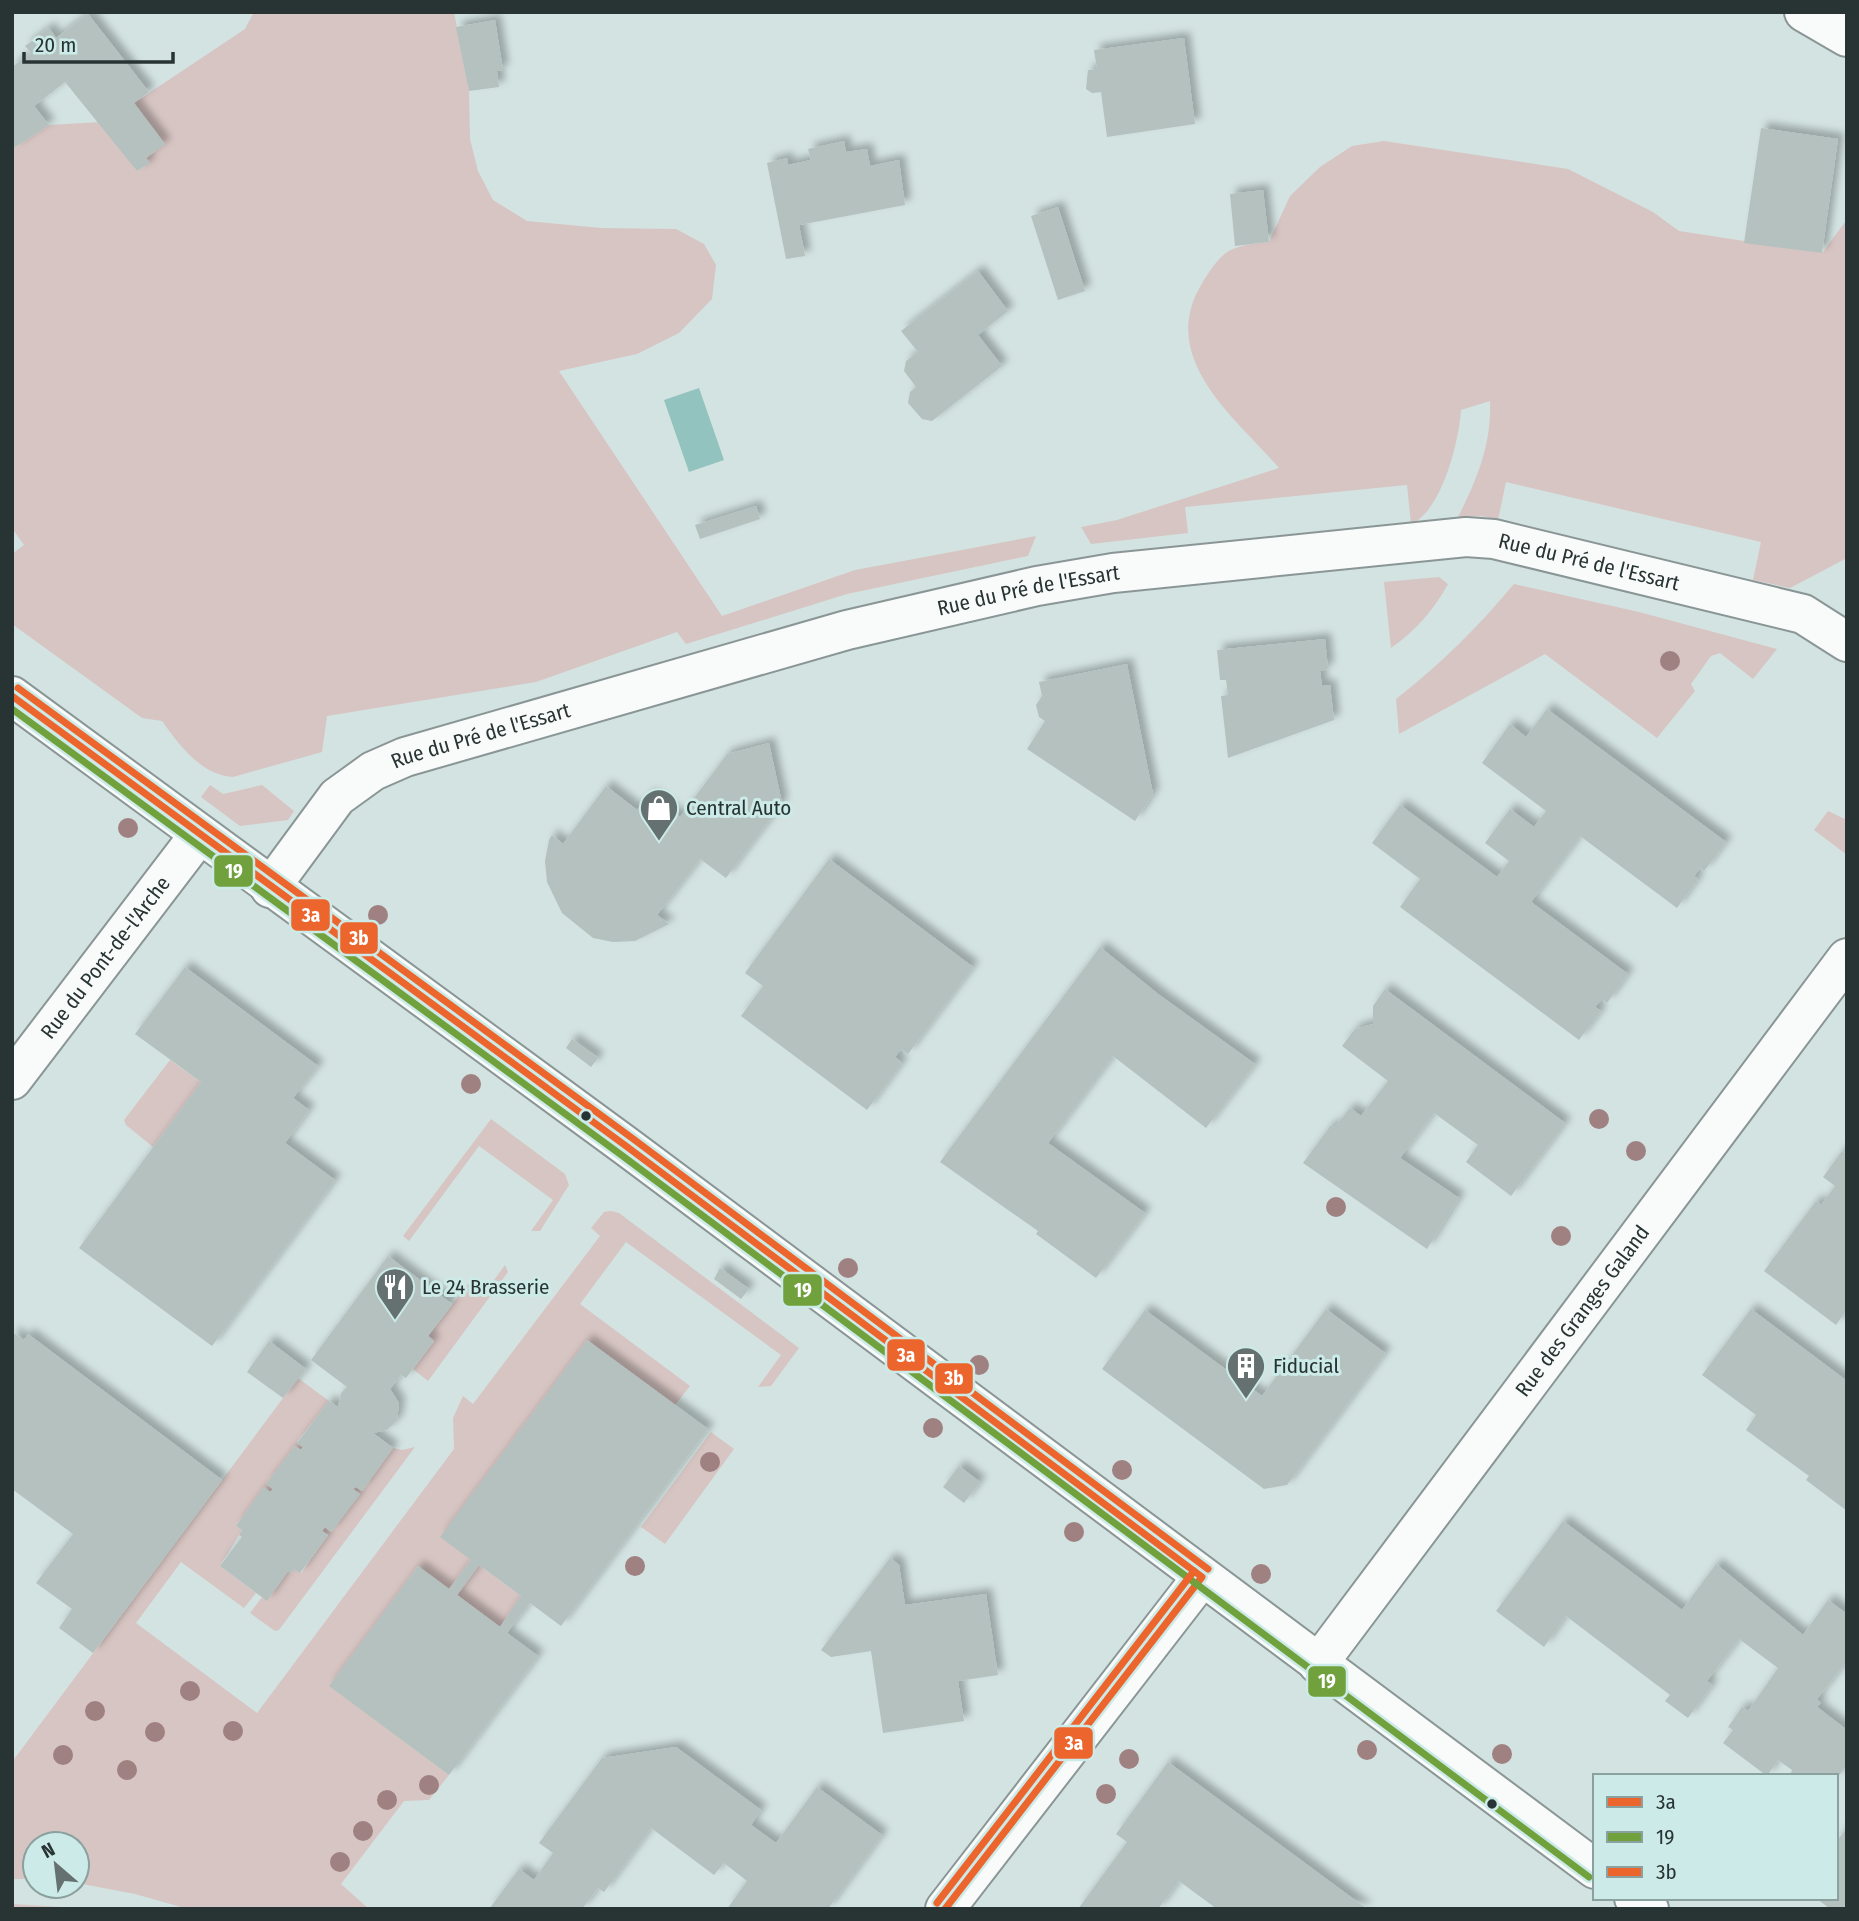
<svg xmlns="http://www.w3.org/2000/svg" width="1859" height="1921" font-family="'Fira Sans Condensed',sans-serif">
  <defs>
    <filter id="shadow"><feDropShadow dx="6" dy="-6" stdDeviation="3.5" flood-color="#0004"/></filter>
  </defs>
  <rect width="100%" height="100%" fill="#d3e3e1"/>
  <!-- green -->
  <path fill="#d7c5c3" d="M254,12h200l15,79 1,48 8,32 15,29 34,21 74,7 75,1 28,15 12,21 -4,34 -33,34 -42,21 -78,17 163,245 133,-46 181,-34 -8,20 -181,38 -161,50 -9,-12 -141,50 -209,34 -5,36 -89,25c-32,-2 -54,-32 -71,-56l-20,-3 -130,-94v-70l12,-9 -12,-17v-379l37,-24 51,-3 37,49 12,-8 -3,-5 18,-14 -30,-41 111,-74z
    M1384,141l184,28 85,43 26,19 143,22 23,-31 2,336 -57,30 -37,-8 8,-38 -255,-60 -8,38 -16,-4 -24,1c19,-37 34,-74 32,-116l-29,9c-2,31 -19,101 -50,114l-4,-39 -222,22 3,26 -97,11 -10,-17 36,-7 162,-52c-44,-51 -125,-111 -75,-188 20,-32 28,-34 65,-38l21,-46 30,-29 32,-21z
    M1439,577l9,7c-14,26 -33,47 -57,64l-7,-66z
    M1514,584l125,28 138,37 -24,30 -33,-26 -9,3 -20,28 4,7 -38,47 -112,-84 -146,80 -3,-35c45,-35 82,-72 118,-115z
    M210,785l13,9 39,-9 32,26 -6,9 -48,6 -39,-29z
    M1828,811l19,9v35l-33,-25z
    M170,1060l31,22 -48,65 -27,-22 -2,-5z
    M491,1119l74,55 4,11 -29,46h-9l22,-31 -74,-54 -70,95 -6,-5z
    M611,1211l8,2 180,135 -28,38 -13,1 23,-32 -155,-113 -46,62 110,82 -15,19 -88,-65 -116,220 -22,29 -31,-23 -88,120 119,89 -20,25 -25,1 -63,83 28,25h-181l-53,-15 -58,-11v-39h-42v35h-23v-117l286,-384 31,23 -32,41 6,5 -2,3 -6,-4 -28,38 6,5 -3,3 -6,-4 -28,38 6,4 -22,36 36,27 -12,15 -63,-46 -45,61 121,90 197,-264 -1,-31 10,-22 10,8 127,-168 -9,-8 13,-16z
    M505,1265l3,7 -80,109 -15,-12 21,-28 -6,-5 40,-52 15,11z
    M711,1432l23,17 -69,95 -24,-17z
    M415,1447l-136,183 -4,1 -25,-18 12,-16 5,3 21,-29 4,2 2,-4 7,4 27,-38 -6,-4 3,-4 6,5 28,-38 -6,-5 3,-2 6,4 31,-43 9,2z
    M479,1565l42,31 -21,31 -43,-32z
    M12,1904l82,5h-82z"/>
  <!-- water -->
  <path fill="#92c3be" d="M699,388l25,72 -35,12 -25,-72z"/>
  <!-- building -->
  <path fill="#b4c1bf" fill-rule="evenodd" filter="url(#shadow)" d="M88,14l61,78 -15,11 31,41 -19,14 4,5 -13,8 -72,-89 -31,24 15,19 -37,24v-82l19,-14 -6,-7 24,-18 7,10z
    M495,20l8,50 -6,1 2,16 -30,4 -13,-64z
    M1184,38l11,86 -88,13 -6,-45 -9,1 -6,-4 2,-19 9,-1 -3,-19z
    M1761,128l77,11 -16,114 -78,-10z
    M844,141l2,11 21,-3 3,17 29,-6 6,45 -106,20 6,31 -19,3 -19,-96 20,-5 1,7 23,-5 -3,-11z
    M1263,190l6,52 -34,4 -5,-52z
    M1058,207l27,84 -27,9 -27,-84z
    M978,271l30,40 -30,24 24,31 -70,55 -10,-2 -14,-16 2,-11 6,-5 -12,-16 2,-10 12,-9 -17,-21z
    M756,506l4,13 -60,20 -5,-14z
    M1325,639l3,30 -8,2 2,15 8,-1 4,35 -106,38 -7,-62 7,-1 -2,-15h-6l-3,-30z
    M1127,664l26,130 -18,27 -108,-72 18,-28 -6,-4 -3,-12 6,-9 -3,-14z
    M1547,709l179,133 -22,29 -4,-3 -6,8 4,3 -21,29 -97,-72 -49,66 97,72 -21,29 -5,-4 -7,8 6,4 -22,29 -179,-133 20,-28 -48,-36 28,-38 97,72 12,-16 -24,-18 25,-34 24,18 12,-16 -64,-48 28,-39 16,13z
    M769,743l13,60 -56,75 -26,-19 -43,56 12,9 -34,17 -22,1 -20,-4 -31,-25 -15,-31 -2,-21 4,-21 3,-5 11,9 43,-58 31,24 13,-16 30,23 47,-63z
    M829,859l144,108 -65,87 -7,-5 -6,8 7,6 -35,47 -126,-94 22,-30 -18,-13z
    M1100,947l58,47 97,70 -49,64 -93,-72 -65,87 97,70 -49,65 -60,-44 2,-3 -98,-69z
    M185,967l133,99 -25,32 16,12 -24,33 50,37 -123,166 -133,-98 122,-166 -66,-48z
    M1385,989l180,134 -54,73 -45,-34 12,-17 -44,-32 -34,45 59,40 -32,51 -124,-86 28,-38 3,3 16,-20 11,8 27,-35 -46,-35 13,-17 18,-5v-18z
    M572,1039l26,19 -7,9 -25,-19z
    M1842,1151l5,4v154l-11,16 -72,-54 52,-70 5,4 14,-19 -12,-9z
    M388,1256l64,48 -24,32 6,5 -28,37 -5,-3 -11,14 9,14 -2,17 -10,10 -14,3 20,15 -31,43 -6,-4 -3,2 7,5 -29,38 -6,-5 -3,4 6,4 -28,38 -6,-4 -3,5 -3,-3 -21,30 -47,-35 22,-29 -3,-2 3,-5 -6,-4 28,-39 6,5 3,-3 -7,-5 29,-38 6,4 2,-3 -6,-4 32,-42 9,6 3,-14 6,-6 -36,-27z
    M720,1268l29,21 -8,10 -27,-20z
    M1326,1309l59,44 -98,132 -23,4 -162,-120 43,-59 117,86z
    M1751,1309l96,72v130l-41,-31 3,-4 -63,-46 10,-15 -54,-40z
    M12,1332l12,8 4,-6 194,146 -129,173 -34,-25 13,-19 -36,-26 37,-49 -61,-45z
    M587,1340l121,89 -147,197 -31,-23 -16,20 -7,10 31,23 -89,119 -120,-89 89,-120 31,23 22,-29 -31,-23zM479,1565l42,31 -21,31 -43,-32z
    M269,1341l37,28 -23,29 -36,-26z
    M959,1466l21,16 -16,21 -21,-16z
    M1563,1521l119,89 34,-46 87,71 25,-35 19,14v47l-30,38 4,4 -4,4 30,23v35l-11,14v-3h-46l2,-6 -14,-10 -11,16 -44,-33 10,-13 -5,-3 14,-20 6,4 30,-43 -39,-29 -32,42 5,4 -24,33 -23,-17 5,-6 -104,-79 -22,31 -48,-36z
    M890,1558l9,7 6,40 81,-11 12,81 -40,6 6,40 -81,12 -12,-82 -40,6 -10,-7z
    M676,1747l85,63 -10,15 25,18 41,-56 65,48 -54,74h-101l20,-28 -23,-18 -10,12 -63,-47 -47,64 -6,-4 -16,21h-93l30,-40 15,11 19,-27 -14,-10 63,-85z
    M1168,1762l199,147h-150l-38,-28 -21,28h-80l49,-67 -11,-8z
    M1847,1828v81h-17l-14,-11h20v-56z"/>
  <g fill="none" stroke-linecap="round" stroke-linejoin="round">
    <!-- minor casing -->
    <g stroke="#8a9695" stroke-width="42">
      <g id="minor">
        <path d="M1804,12l43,25"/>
        <path d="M12,696l614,450 969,723"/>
        <path id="s1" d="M270,888l67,-91 36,-26 32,-14 442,-127 190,-44 76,-13 353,-36 28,2 309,75 44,28"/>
        <path id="s2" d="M12,1080l187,-245"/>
        <path id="s3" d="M1318,1664l529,-706"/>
        <path d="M1634,1898l15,11"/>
        <path d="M945,1909l257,-332"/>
      </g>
    </g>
    <!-- minor -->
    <use href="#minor" stroke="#f8fbfa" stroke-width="38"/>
    <!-- bus-1 casing -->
    <g stroke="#cceae7" stroke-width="12">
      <path id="bus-1" d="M12,696l614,450 576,431
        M945,1909l257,-332"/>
    </g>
    <!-- bus-2 casing -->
    <g stroke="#cceae7" stroke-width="12">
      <path id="bus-2" d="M12,709l608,445 969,723"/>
    </g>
    <!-- bus-3 casing -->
    <g stroke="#cceae7" stroke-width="12">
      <path id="bus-3" d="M18,688l614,450 576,431
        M937,1903l257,-332"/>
    </g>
    <!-- bus-1 -->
    <use href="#bus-1" stroke="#ec652c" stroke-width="7"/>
    <!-- bus-2 -->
    <use href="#bus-2" stroke="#70a13d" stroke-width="7"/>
    <!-- bus-3 -->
    <use href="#bus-3" stroke="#ec652c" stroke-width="7"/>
  </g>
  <!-- trees -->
  <g fill="#9e8180">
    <circle cx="1670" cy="661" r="10"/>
    <circle cx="128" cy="828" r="10"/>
    <circle cx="378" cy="915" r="10"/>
    <circle cx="471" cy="1084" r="10"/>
    <circle cx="1599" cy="1119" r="10"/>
    <circle cx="1636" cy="1151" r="10"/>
    <circle cx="1336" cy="1207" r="10"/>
    <circle cx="1561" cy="1236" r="10"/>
    <circle cx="848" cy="1268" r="10"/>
    <circle cx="979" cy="1365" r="10"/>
    <circle cx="933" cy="1428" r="10"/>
    <circle cx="710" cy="1462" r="10"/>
    <circle cx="1122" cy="1470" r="10"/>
    <circle cx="1074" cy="1532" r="10"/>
    <circle cx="635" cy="1566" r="10"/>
    <circle cx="1261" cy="1574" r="10"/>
    <circle cx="190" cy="1691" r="10"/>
    <circle cx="95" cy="1711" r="10"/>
    <circle cx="233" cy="1731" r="10"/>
    <circle cx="155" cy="1732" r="10"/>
    <circle cx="1367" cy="1750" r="10"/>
    <circle cx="1502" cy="1754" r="10"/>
    <circle cx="63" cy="1755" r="10"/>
    <circle cx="1129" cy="1759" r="10"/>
    <circle cx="127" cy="1770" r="10"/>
    <circle cx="429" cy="1785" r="10"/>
    <circle cx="1106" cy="1794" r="10"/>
    <circle cx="387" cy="1800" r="10"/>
    <circle cx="363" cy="1831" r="10"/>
    <circle cx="340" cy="1862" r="10"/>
  </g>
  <!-- icons -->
  <defs>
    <g id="shop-pin" transform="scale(2.0125)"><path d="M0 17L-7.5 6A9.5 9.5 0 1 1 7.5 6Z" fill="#647170" stroke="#cceae7"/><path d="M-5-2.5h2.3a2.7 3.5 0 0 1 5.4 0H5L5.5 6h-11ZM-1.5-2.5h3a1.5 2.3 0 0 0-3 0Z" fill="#fff"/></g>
    <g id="restaurant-pin" transform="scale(2.0125)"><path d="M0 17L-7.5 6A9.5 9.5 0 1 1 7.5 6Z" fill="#647170" stroke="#cceae7"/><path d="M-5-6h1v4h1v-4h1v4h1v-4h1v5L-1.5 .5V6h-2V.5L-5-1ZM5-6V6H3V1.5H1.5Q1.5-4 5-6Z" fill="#fff"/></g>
    <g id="building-pin" transform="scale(2.0125)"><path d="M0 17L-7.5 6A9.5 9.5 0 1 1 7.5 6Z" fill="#647170" stroke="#cceae7"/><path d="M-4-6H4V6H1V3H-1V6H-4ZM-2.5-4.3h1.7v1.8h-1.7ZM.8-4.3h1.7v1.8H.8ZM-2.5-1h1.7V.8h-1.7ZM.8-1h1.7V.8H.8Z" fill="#fff"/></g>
  </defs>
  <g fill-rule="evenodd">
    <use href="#shop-pin" x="659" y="808"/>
    <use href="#restaurant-pin" x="395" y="1287"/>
    <use href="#building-pin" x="1246" y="1366"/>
  </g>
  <!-- markers -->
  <g fill="#283433" stroke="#cceae7" stroke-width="2.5">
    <circle cx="586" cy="1116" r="6"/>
    <circle cx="1492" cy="1804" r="6"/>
  </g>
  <g text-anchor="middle" stroke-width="6" stroke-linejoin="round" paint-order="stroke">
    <!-- street labels -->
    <g font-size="21" fill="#283433" stroke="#cceae7">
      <text dy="7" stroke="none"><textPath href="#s1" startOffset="1405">Rue du Pré de l'Essart</textPath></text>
      <text dy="7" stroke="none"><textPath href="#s1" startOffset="838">Rue du Pré de l'Essart</textPath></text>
      <text dy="7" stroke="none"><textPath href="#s1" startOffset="271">Rue du Pré de l'Essart</textPath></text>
      <text dy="7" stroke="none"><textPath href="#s2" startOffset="154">Rue du Pont-de-l'Arche</textPath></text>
      <text dy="7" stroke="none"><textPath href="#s3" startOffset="441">Rue des Granges Galand</textPath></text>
    </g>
    <!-- poi labels -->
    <g font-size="21" fill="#283433" stroke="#cceae7" text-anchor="start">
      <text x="686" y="815">Central Auto</text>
      <text x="422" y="1294">Le 24 Brasserie</text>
      <text x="1273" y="1373">Fiducial</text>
    </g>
  </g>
  <g stroke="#cceae7" stroke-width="2.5">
    <rect x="213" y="854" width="41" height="34" rx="7" fill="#70a13d"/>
    <rect x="290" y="898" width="41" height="34" rx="7" fill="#ec652c"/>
    <rect x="339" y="921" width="40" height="34" rx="7" fill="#ec652c"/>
    <rect x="782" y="1273" width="41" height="34" rx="7" fill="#70a13d"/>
    <rect x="886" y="1338" width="40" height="34" rx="7" fill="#ec652c"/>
    <rect x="934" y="1362" width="40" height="33" rx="7" fill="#ec652c"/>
    <rect x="1307" y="1665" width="40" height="33" rx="7" fill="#70a13d"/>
    <rect x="1053" y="1726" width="41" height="34" rx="7" fill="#ec652c"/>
  </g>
  <g font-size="19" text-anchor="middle" font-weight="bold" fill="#fff">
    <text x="234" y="878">19</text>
    <text x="311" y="922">3a</text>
    <text x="359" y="945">3b</text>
    <text x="803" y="1297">19</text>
    <text x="906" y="1362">3a</text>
    <text x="954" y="1385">3b</text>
    <text x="1327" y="1688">19</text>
    <text x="1074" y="1750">3a</text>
  </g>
  <!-- border -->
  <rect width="1859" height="1921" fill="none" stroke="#283433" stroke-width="28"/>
  <!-- legend -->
  <rect x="1593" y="1774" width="245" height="126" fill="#cceae7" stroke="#8aa19f" stroke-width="2"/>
  <rect x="1607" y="1797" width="35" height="10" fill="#ec652c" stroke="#8aa19f" stroke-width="2"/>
  <text x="1656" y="1809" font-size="21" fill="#283433">3a</text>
  <rect x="1607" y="1832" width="35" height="10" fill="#70a13d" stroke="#8aa19f" stroke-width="2"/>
  <text x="1656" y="1844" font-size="21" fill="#283433">19</text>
  <rect x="1607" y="1867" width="35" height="10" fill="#ec652c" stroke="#8aa19f" stroke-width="2"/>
  <text x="1656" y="1879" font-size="21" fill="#283433">3b</text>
  <!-- north arrow -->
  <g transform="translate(56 1865) rotate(332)"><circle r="33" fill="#cceae7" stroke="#8aa19f" stroke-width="2"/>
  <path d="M0-5L12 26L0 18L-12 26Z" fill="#647170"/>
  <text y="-10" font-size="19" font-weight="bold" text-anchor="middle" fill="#283433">N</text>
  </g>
  <!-- scale -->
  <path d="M24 52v10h149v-10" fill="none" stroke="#283433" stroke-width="3.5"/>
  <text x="35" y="52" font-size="21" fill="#283433" stroke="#cceae7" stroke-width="5" paint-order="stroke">20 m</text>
</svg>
